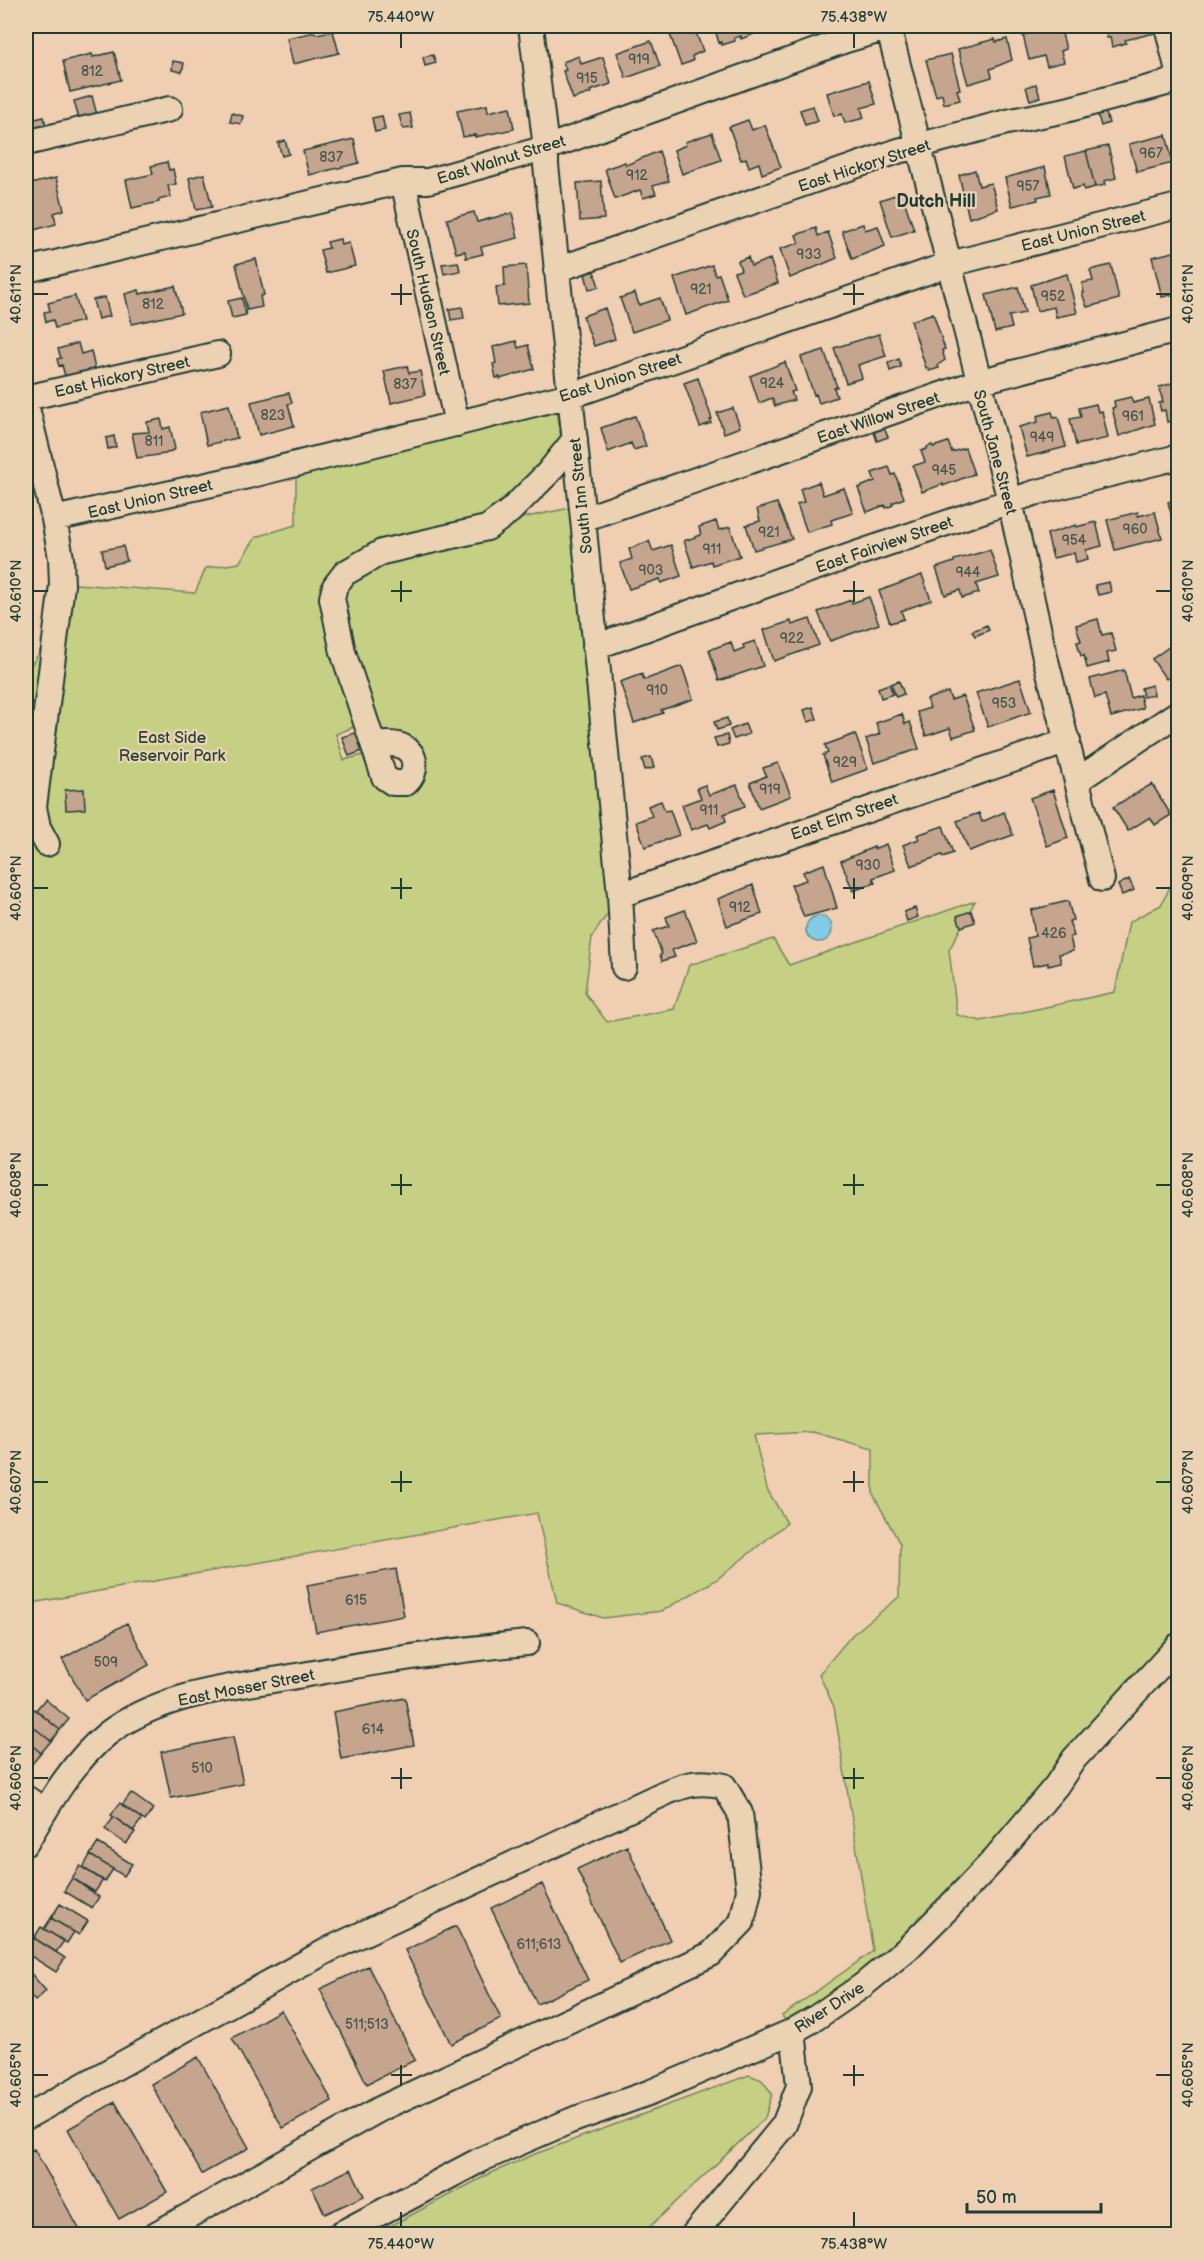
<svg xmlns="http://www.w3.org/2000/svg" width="1204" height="2260" font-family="'Balsamiq Sans',sans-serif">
  <rect width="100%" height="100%" fill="#f0ceb1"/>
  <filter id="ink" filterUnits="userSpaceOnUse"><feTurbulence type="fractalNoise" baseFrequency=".0167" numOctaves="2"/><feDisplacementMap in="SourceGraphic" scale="12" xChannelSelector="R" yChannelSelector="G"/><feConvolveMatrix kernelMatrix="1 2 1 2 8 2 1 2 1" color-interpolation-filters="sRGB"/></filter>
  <g filter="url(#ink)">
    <!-- green -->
    <path fill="#c5d084" stroke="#72865c" stroke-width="1.5" d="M557,408l4,31 -26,36 -53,44 -103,25 -38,16 -12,25 -8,23 40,116 -25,10 8,26 19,-5 13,27 44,-15 -42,-30 -36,-114v-28l8,-17 39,-20 94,-17 25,-20 62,-13 40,402 -18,27 -7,56 22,29 67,-13 15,-44 84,-26 16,26 186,-64 -26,49 8,65 24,6 134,-29 14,-70 32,-17 17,-34v761l-47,44 -96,118 -98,113 -101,89 -49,26 -5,-6 91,-65 -39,-244 -15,-33 33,-39 47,-38 1,-53 -27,-50v-45l-60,-17 -59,3 13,54 20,34 -71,57 -54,31 -59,7 -46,-15 -20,-90 -511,91v-938l5,-1 7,-10 38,-71 119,9 11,-25 33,-5 17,-26 40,-12v-55z
      M749,2075l13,5 10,14 -7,24 -123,116h-267l114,-60 46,-20z"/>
    <!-- water -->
    <path fill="#83cbe4" stroke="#5b929e" stroke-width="1.5" d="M806 929a13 13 0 1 1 26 0a13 13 0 1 1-26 0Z"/>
    <!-- building -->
    <path fill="#c6a58f" stroke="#1f3d34" stroke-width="1.5" d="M667,26h20l4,9 5,-2 7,18 -11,5 1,5 -12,4z
      M714,26h39l1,8 -13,5v-3l-7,2 1,3 -13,4 -1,-3 -2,1z
      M1053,26h7l6,23 -5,2 3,11 -17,4 -3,-10 -15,4 -6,-25 20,-5 -1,-2z
      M1104,26h49l2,7 -30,7 1,3 -14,4 -2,-10 -3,1z
      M333,31l6,22 -46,11 -6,-26 28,-6 1,2z
      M995,39l1,3 11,-3 5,21 -22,9 2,8 -24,7 -10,-35z
      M651,41l9,25 -34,12 -9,-25z
      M114,52l7,28 -51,12 -7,-31 29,-7 1,3z
      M951,54l9,35 -3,1 3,10 -16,4 -2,-10 -6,2 -10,-36z
      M433,55l3,8 -11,3 -2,-9z
      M579,56l2,8 22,-7 8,27 -21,7 1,2 -18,6 -10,-28 3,-1 -3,-8z
      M173,61l11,2 -2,9 -10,-2z
      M869,81l7,23 -15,4 3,10 -19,5 -3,-9 -8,2 -7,-23z
      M1036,84l4,13 -10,3 -4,-13z
      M92,96l5,19 -18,4 -5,-18z
      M26,99l5,21 13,-3 3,13 -21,6z
      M487,105l1,7 22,-5 4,22 -39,8v-2l-12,2 -6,-26z
      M813,106l5,15 -13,4 -5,-15z
      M1105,110l4,13 -8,3 -4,-14z
      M232,113l11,3 -2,8 -11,-2z
      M410,113l3,15 -10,1 -4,-14z
      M382,116l3,14 -10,2 -3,-14z
      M748,120l4,10 13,-5 16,42 -19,7 -3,-11 -10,4 -3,-9 -5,2 -12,-33z
      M712,133l9,27 -39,14 -8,-24 12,-5 -1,-3z
      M1166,135l7,28 -36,9 -8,-28z
      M354,139l5,24 -50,12 -6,-24z
      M285,140l4,14 -7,2 -4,-13z
      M1108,146l8,32 -12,3 1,4 -10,2 -9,-36z
      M659,151l10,30 -16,5 3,8 -13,4 -3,-8 -25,9 -10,-30 20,-7 1,3z
      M1086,151l9,36 -11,3 -1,-4 -10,3 -8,-33z
      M167,162l2,8 4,-1 3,15 -8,2 3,11 -13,3 1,2 -27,6 -6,-28 27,-6 -2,-8z
      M1045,167l6,27 -14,3 1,3 -26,6 -7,-28z
      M975,170l4,16 12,-3 7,26 -29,9 -10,-43z
      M204,174l8,33 -16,3 -7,-32z
      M56,178l8,32 -10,3 2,11 -26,7 -4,-19v-27z
      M601,181l3,38 -24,2 -3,-38z
      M904,192l3,10 -2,1 9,27 -22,7 -12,-37z
      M474,212l3,10 35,-9 6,25 -37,9 2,7 -17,4 -1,-7 -9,2 -9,-34z
      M863,224l2,6 13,-4 7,20 -33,13 -10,-28z
      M816,228l2,8 10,-4 9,26 -47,20 -10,-29 19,-6 -3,-8z
      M340,239l1,6 8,-2 6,23 -29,7 -6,-23 9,-2 -2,-6z
      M1178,251v36l-4,1 1,6 -13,3 -10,-40z
      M748,257l3,9 19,-7 8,24 -35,12 -9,-23 7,-2 -3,-9z
      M256,259l8,36 -4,1 2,11 -15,3 -11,-46z
      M458,262l2,9 -16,3 -2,-10z
      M526,265l3,38 -31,3 -2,-19 9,-1 -1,-19z
      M712,265l3,10 4,-1 9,26 -42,15 -12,-37z
      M1111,265l8,34 -32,8 -5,-14h2l-2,-10 11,-2 -3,-11z
      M594,271l5,16 -10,2 -4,-15z
      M1067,274l10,39 -21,4 -2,-10 -17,4 -6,-26z
      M175,286l7,27 -50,11 -7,-30 14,-4 1,4z
      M1018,287l7,26 -16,3 3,12 -17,4 -9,-37z
      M635,293l4,12 21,-7 7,22 -35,12 -12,-34z
      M75,296l7,25 -27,7 -2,-8 -7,2 -2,-10 6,-1 -2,-8z
      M105,297l5,19 -12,3 -5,-19z
      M242,298l4,17 -14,3 -4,-17z
      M462,307l2,11 -13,2 -2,-11z
      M605,308l10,31 -21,7 -11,-30z
      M933,313l12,36 -3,1 3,10 -7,5 1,3 -10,3 -1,-3h-2l-15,-47z
      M879,334l7,22 -28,9 4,13 -16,5 -12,-35z
      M516,341l2,7 10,-3 6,24 -34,10v-2l-4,1 -3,-14 3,-1 -3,-16z
      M78,343l3,11 10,-3 4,18 -30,7 -3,-11 -3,1 -2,-7 4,-1 -3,-9z
      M824,350l13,37 -3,1 3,9 -18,6 -3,-9 -2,1 -13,-38z
      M899,359l2,8 -11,4 -2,-8z
      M785,362l10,29 -4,1 3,8 -19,6 -3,-8 -13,5 -9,-27z
      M407,366l2,7 11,-2 5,24 -34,8 -7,-32z
      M698,378l14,41 -2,1 1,3 -11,4 -16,-44z
      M1178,382v37l-11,3 -2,-12 -4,1 -2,-8 4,-1 -4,-15z
      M289,393l3,10 -4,1 6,22 -35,9 -8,-33z
      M1131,397l2,6 16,-4 6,25 -36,12 -7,-28 3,-1 -1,-6z
      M1096,404l2,8 4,-1 6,27 -32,7 -6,-26 11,-2 -2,-9z
      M229,405l8,33 -30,7 -7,-33z
      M733,408l7,19 -16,6 -7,-20z
      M1052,412l2,6 4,-1 8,30 -39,10 -8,-30 19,-5 -1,-6z
      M635,416l11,30 -12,4 -3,-7 -23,9 -7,-24z
      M161,419l2,10 7,-2 5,22 -10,5 -28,4 -5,-25 17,-1 -2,-10z
      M884,428l4,9 -11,4 -3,-9z
      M114,436l2,11 -8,2 -2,-11z
      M948,442l4,10 13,-4 9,26 -31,12v-2l-21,8 -9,-26 12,-4 -4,-11 6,-2v-2l5,-2 1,2z
      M889,467l3,8 3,-1 9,24 -12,5 1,2 -7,3 -1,-3 -18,7 -9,-24 17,-7 -3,-8z
      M819,482l4,13 21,-7 9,25 -22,7 1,4 -25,8 -10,-28 7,-2 -4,-13z
      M1178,499v33l-2,1 -8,-31z
      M777,503l15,36 -38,11 -8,-25 14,-4 -3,-12z
      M1138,512v4l17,-4 7,26 -47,12 -8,-30z
      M716,521l3,9 11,-3 10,29 -28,9 -1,-4 -18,6 -9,-26 17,-6 -2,-8z
      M1096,522l6,24 -16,4 2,9 -12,3 -2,-9 -21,5 -6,-24 29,-9v2z
      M649,541l4,10 18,-6 10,31 -20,7 -1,-4 -31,10 -9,-26 12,-4 -3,-10z
      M123,546l4,15 -22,5 -3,-16z
      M990,550l9,27 -23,7 3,9 -17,5 -2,-8 -15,5 -9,-27 18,-6v-2z
      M922,575l9,25 -30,11 3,8 -14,4 -11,-32z
      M1109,582l2,10 -13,3 -3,-10z
      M869,597l10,27 -49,17 -12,-29 33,-12 1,3z
      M810,619l9,26 -45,16 -10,-31 27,-9 1,4z
      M1098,619l4,16 9,-2 5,18 -9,2 2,9 -22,6 -3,-13 -3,1 -4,-14 4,-1 -5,-16z
      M987,625l2,5 -14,6 -3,-5z
      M1178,631v40l-12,8 -14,-20 21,-15 -4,-6z
      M755,641l8,25 -44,15 -10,-31 22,-8 3,10 10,-4 -1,-3z
      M682,666l11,33 -32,11 2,3 -29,10 -14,-41 22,-8 2,6z
      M1124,670l7,28 9,-3 3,13 -32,9 -6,-22 -10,3 -5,-19z
      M1020,679l11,33 -43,15 -12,-34z
      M899,681l5,13 -8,3 -5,-13z
      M889,684l4,10 -12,4 -3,-10z
      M1152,685l2,10 -11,2 -2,-9z
      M948,692l3,8 12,-4 12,34 -22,7 -3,-9 -24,8 -9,-24 13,-4 -3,-9z
      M813,707l4,12 -9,3 -4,-12z
      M902,714l3,10 5,-2 9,27 -45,14 -8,-24 14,-5 -4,-11z
      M727,718l2,8 -12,4 -3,-8z
      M745,724l4,10 -15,5 -4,-9z
      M362,731l6,18 -19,7 -7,-19z
      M855,734l13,35 -36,13 -9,-27 5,-2 -3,-8z
      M727,735l2,9 -12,3 -3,-9z
      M651,757l3,11 -9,2 -3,-11z
      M778,763l13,33 -32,12 -9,-25 16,-7 -3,-8z
      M1152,784l19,31 -16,10 -5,-8 -22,14 -15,-24z
      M705,785l4,10 28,-10 8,21 -21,8 2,7 -16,7 -2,-4 -17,6 -9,-25 19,-7 -4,-10z
      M84,789l1,20 -19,1 -1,-20z
      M1053,790l15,48 -21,8 -17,-48z
      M661,801l4,10 5,-1 9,25 -34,12 -9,-25 16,-6 -4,-10z
      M1004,812l9,23 -44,16 -12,-30 22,-8 3,9z
      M943,826l10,27 -10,4 -1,-2 -31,11 -8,-21 16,-6 -2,-4z
      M886,844l9,26 -22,8 2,5 -22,8 -12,-30 33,-14v2z
      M824,864l13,44 -33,9 -13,-32 15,-5 -3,-8z
      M1129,879l5,11 -12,5 -4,-10z
      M753,885l9,29 -35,12 -9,-27z
      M1068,901l5,19 -4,1 5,15 -4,1 3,14 -14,3 2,9 -13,3v-3l-15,3 -6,-28 8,-2 -4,-26z
      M915,908l3,9 -11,4 -3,-9z
      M685,910l12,31 -25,9 3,7 -13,4 -2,-6 2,-1 -9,-23 16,-5 -3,-9z
      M971,911l4,11 -14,5 -4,-11z
      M396,1569l8,47 -88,16 -9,-47z
      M127,1623l22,42 -64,35 -23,-41z
      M405,1698l9,47 -73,14 -8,-47z
      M45,1699l24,20 -9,11 -24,-20z
      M34,1709l26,21 -9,11 -25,-20z
      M27,1722l24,19 -10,12 -15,-13z
      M233,1737l10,47 -72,14 -10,-46z
      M26,1740l15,13 -9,11 -6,-6z
      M131,1793l22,16 -8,12 -23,-16z
      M120,1803l22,16 -9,12 -22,-16z
      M114,1817l21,15 -9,12 -21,-15z
      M98,1843l34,21 -8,12 -34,-21z
      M627,1846l43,94 -50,23 -43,-94z
      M90,1855l23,14 -8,13 -22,-14z
      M80,1866l23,14 -8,12 -23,-14z
      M72,1878l27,19 -7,11 -28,-17z
      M542,1884l46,96 -51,24 -46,-96z
      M60,1904l28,17 -9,14 -28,-17z
      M51,1918l23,14 -7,11 -23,-14z
      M456,1926l45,93 -50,25 -46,-94z
      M41,1927l23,14 -8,11 -22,-14z
      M34,1938l31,20 -9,14 -30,-19z
      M368,1966l47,94 -48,24 -47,-95z
      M26,1968l20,23 -11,10 -9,-11z
      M281,2010l51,91 -49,27 -51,-90z
      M198,2057l51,91 -47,26 -51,-90z
      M115,2102l52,90 -48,27 -51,-90z
      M34,2149l48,85h-56v-81z
      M351,2169l13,27 -39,18 -13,-26z"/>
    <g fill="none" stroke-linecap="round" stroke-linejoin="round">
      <!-- minor casing -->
      <g stroke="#1f3d34" stroke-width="28">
        <path id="minor" d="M531,26l15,122v17l37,354 37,376 4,72
          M888,26l122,475 33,148 59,230
          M1167,26l11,45
          M26,143l144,-34
          M403,181l54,243
          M26,270l377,-89h25l118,-33 300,-108 49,-14
          M556,270l342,-119 109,-29 59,-12 112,-30
          M26,398l192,-44
          M26,404l28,115 7,39 1,27 -28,222 4,20 9,17
          M54,519l194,-43 334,-84 368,-128 228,-58
          M583,519l395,-137 200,-52
          M595,647l185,-67 254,-87 144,-36
          M374,745c8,-1 17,-2 24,0 19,5 21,26 8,38h-13l-9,-6 -41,-125 -11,-54 3,-12 10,-13 37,-21 105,-24 23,-17 38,-38 27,-34
          M1078,780l100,-67
          M620,895l448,-154
          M26,1798l19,13
          M26,1843c22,-38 46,-81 81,-109 53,-41 126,-47 190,-58 77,-14 152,-26 230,-33
          M26,2117l304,-168 337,-157c22,-9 33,-11 57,-6l16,27 9,77 -7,32 -31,32 -329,154 -226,126
          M340,2234l142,-75 88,-38 81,-29 142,-61 21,-12 48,-33 45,-37 41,-41 43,-45 65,-77 18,-27 104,-113
          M694,2234l90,-109 15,-39 -6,-55"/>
      </g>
      <!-- minor -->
      <use href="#minor" stroke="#ebd2b3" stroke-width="24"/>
    </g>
  </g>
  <!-- ticks -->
  <path fill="none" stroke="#1f3d34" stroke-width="2" d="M401,33v15M854,33v15M401,284v21M854,284v21M33,294h15M391,294h21M843,294h21M1156,294h15M401,581v21M854,581v21M33,591h15M391,591h21M843,591h21M1156,591h15M401,878v21M854,878v21M33,888h15M391,888h21M843,888h21M1156,888h15M401,1174v21M854,1174v21M33,1185h15M391,1185h21M843,1185h21M1156,1185h15M401,1471v21M854,1471v21M33,1482h15M391,1482h21M843,1482h21M1156,1482h15M401,1768v21M854,1768v21M33,1778h15M391,1778h21M843,1778h21M1156,1778h15M401,2065v21M854,2065v21M33,2075h15M391,2075h21M843,2075h21M1156,2075h15M401,2212v15M854,2212v15"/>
  <g text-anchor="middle" stroke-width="4.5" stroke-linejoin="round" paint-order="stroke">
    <!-- number labels -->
    <g font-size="14" fill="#49574b">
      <text x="639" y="64">919</text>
      <text x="92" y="76">812</text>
      <text x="587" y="83">915</text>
      <text x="1151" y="158">967</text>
      <text x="331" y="162">837</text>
      <text x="637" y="180">912</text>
      <text x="1028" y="191">957</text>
      <text x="809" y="259">933</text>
      <text x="701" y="294">921</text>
      <text x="1053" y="301">952</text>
      <text x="153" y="309">812</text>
      <text x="772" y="388">924</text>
      <text x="405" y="389">837</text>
      <text x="273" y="420">823</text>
      <text x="1133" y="421">961</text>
      <text x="1042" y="442">949</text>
      <text x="154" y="446">811</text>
      <text x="944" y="475">945</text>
      <text x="1135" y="534">960</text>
      <text x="769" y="537">921</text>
      <text x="1074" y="545">954</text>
      <text x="712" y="554">911</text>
      <text x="651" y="575">903</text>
      <text x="968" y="577">944</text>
      <text x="792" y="643">922</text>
      <text x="657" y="695">910</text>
      <text x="1004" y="708">953</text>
      <text x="845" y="767">929</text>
      <text x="770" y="794">919</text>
      <text x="709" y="815">911</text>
      <text x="868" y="870">930</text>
      <text x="740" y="912">912</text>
      <text x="1054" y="938">426</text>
      <text x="356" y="1605">615</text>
      <text x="106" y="1667">509</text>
      <text x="373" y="1734">614</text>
      <text x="202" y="1773">510</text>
      <text x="539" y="1949">611;613</text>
      <text x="367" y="2029">511;513</text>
    </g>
    <!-- street labels -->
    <g font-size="16" fill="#1f3d34" stroke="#ebd2b3">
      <text transform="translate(501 159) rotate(-17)" y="6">East Walnut Street</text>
      <text transform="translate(864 165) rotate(-18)" y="6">East Hickory Street</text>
      <text transform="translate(1083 230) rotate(-14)" y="6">East Union Street</text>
      <text transform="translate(429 302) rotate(77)" y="6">South Hudson Street</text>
      <text transform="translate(122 376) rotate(-13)" y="6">East Hickory Street</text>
      <text transform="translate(620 377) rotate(-18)" y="6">East Union Street</text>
      <text transform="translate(878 417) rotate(-19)" y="6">East Willow Street</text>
      <text transform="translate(996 452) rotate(75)" y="6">South Jane Street</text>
      <text transform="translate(580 496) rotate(-96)" y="6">South Inn Street</text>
      <text transform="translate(150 498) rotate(-13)" y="6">East Union Street</text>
      <text transform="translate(884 544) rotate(-19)" y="6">East Fairview Street</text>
      <text transform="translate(844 816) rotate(-19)" y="6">East Elm Street</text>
      <text transform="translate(246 1687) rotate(-11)" y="6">East Mosser Street</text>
      <text transform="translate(829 2007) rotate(-33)" y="6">River Drive</text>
    </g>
    <!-- park labels -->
    <g font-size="16" fill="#274438" stroke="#ebd2b3">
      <text x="172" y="743">East Side<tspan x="172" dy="18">Reservoir Park</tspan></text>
    </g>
    <!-- neighbourhood labels -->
    <g font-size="18" font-weight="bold" fill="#1f3d34" stroke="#ebd2b3">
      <text x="936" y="207">Dutch Hill</text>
    </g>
  </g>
  <!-- margin -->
  <rect width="1204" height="2260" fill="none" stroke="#ebd2b3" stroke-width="66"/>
  <!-- scale -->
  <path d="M967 2203v9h134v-9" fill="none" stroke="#1f3d34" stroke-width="3"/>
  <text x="976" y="2203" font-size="18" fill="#1f3d34" stroke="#ebd2b3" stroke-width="4.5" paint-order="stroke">50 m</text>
  <rect x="33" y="33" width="1138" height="2194" fill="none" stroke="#1f3d34" stroke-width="2"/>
  <g font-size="15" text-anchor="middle" fill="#1f3d34">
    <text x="401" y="22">75.440°W</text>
    <text x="854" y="22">75.438°W</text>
    <text transform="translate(16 294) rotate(-90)" y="5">40.611°N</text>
    <text transform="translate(1188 294) rotate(-90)" y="5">40.611°N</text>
    <text transform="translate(16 591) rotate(-90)" y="5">40.610°N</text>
    <text transform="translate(1188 591) rotate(-90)" y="5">40.610°N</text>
    <text transform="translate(16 888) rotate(-90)" y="5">40.609°N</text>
    <text transform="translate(1188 888) rotate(-90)" y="5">40.609°N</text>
    <text transform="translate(16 1185) rotate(-90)" y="5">40.608°N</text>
    <text transform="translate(1188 1185) rotate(-90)" y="5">40.608°N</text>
    <text transform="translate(16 1482) rotate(-90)" y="5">40.607°N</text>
    <text transform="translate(1188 1482) rotate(-90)" y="5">40.607°N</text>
    <text transform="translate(16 1778) rotate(-90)" y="5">40.606°N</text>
    <text transform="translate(1188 1778) rotate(-90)" y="5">40.606°N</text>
    <text transform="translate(16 2075) rotate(-90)" y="5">40.605°N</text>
    <text transform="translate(1188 2075) rotate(-90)" y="5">40.605°N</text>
    <text x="401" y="2249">75.440°W</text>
    <text x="854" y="2249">75.438°W</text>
  </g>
</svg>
